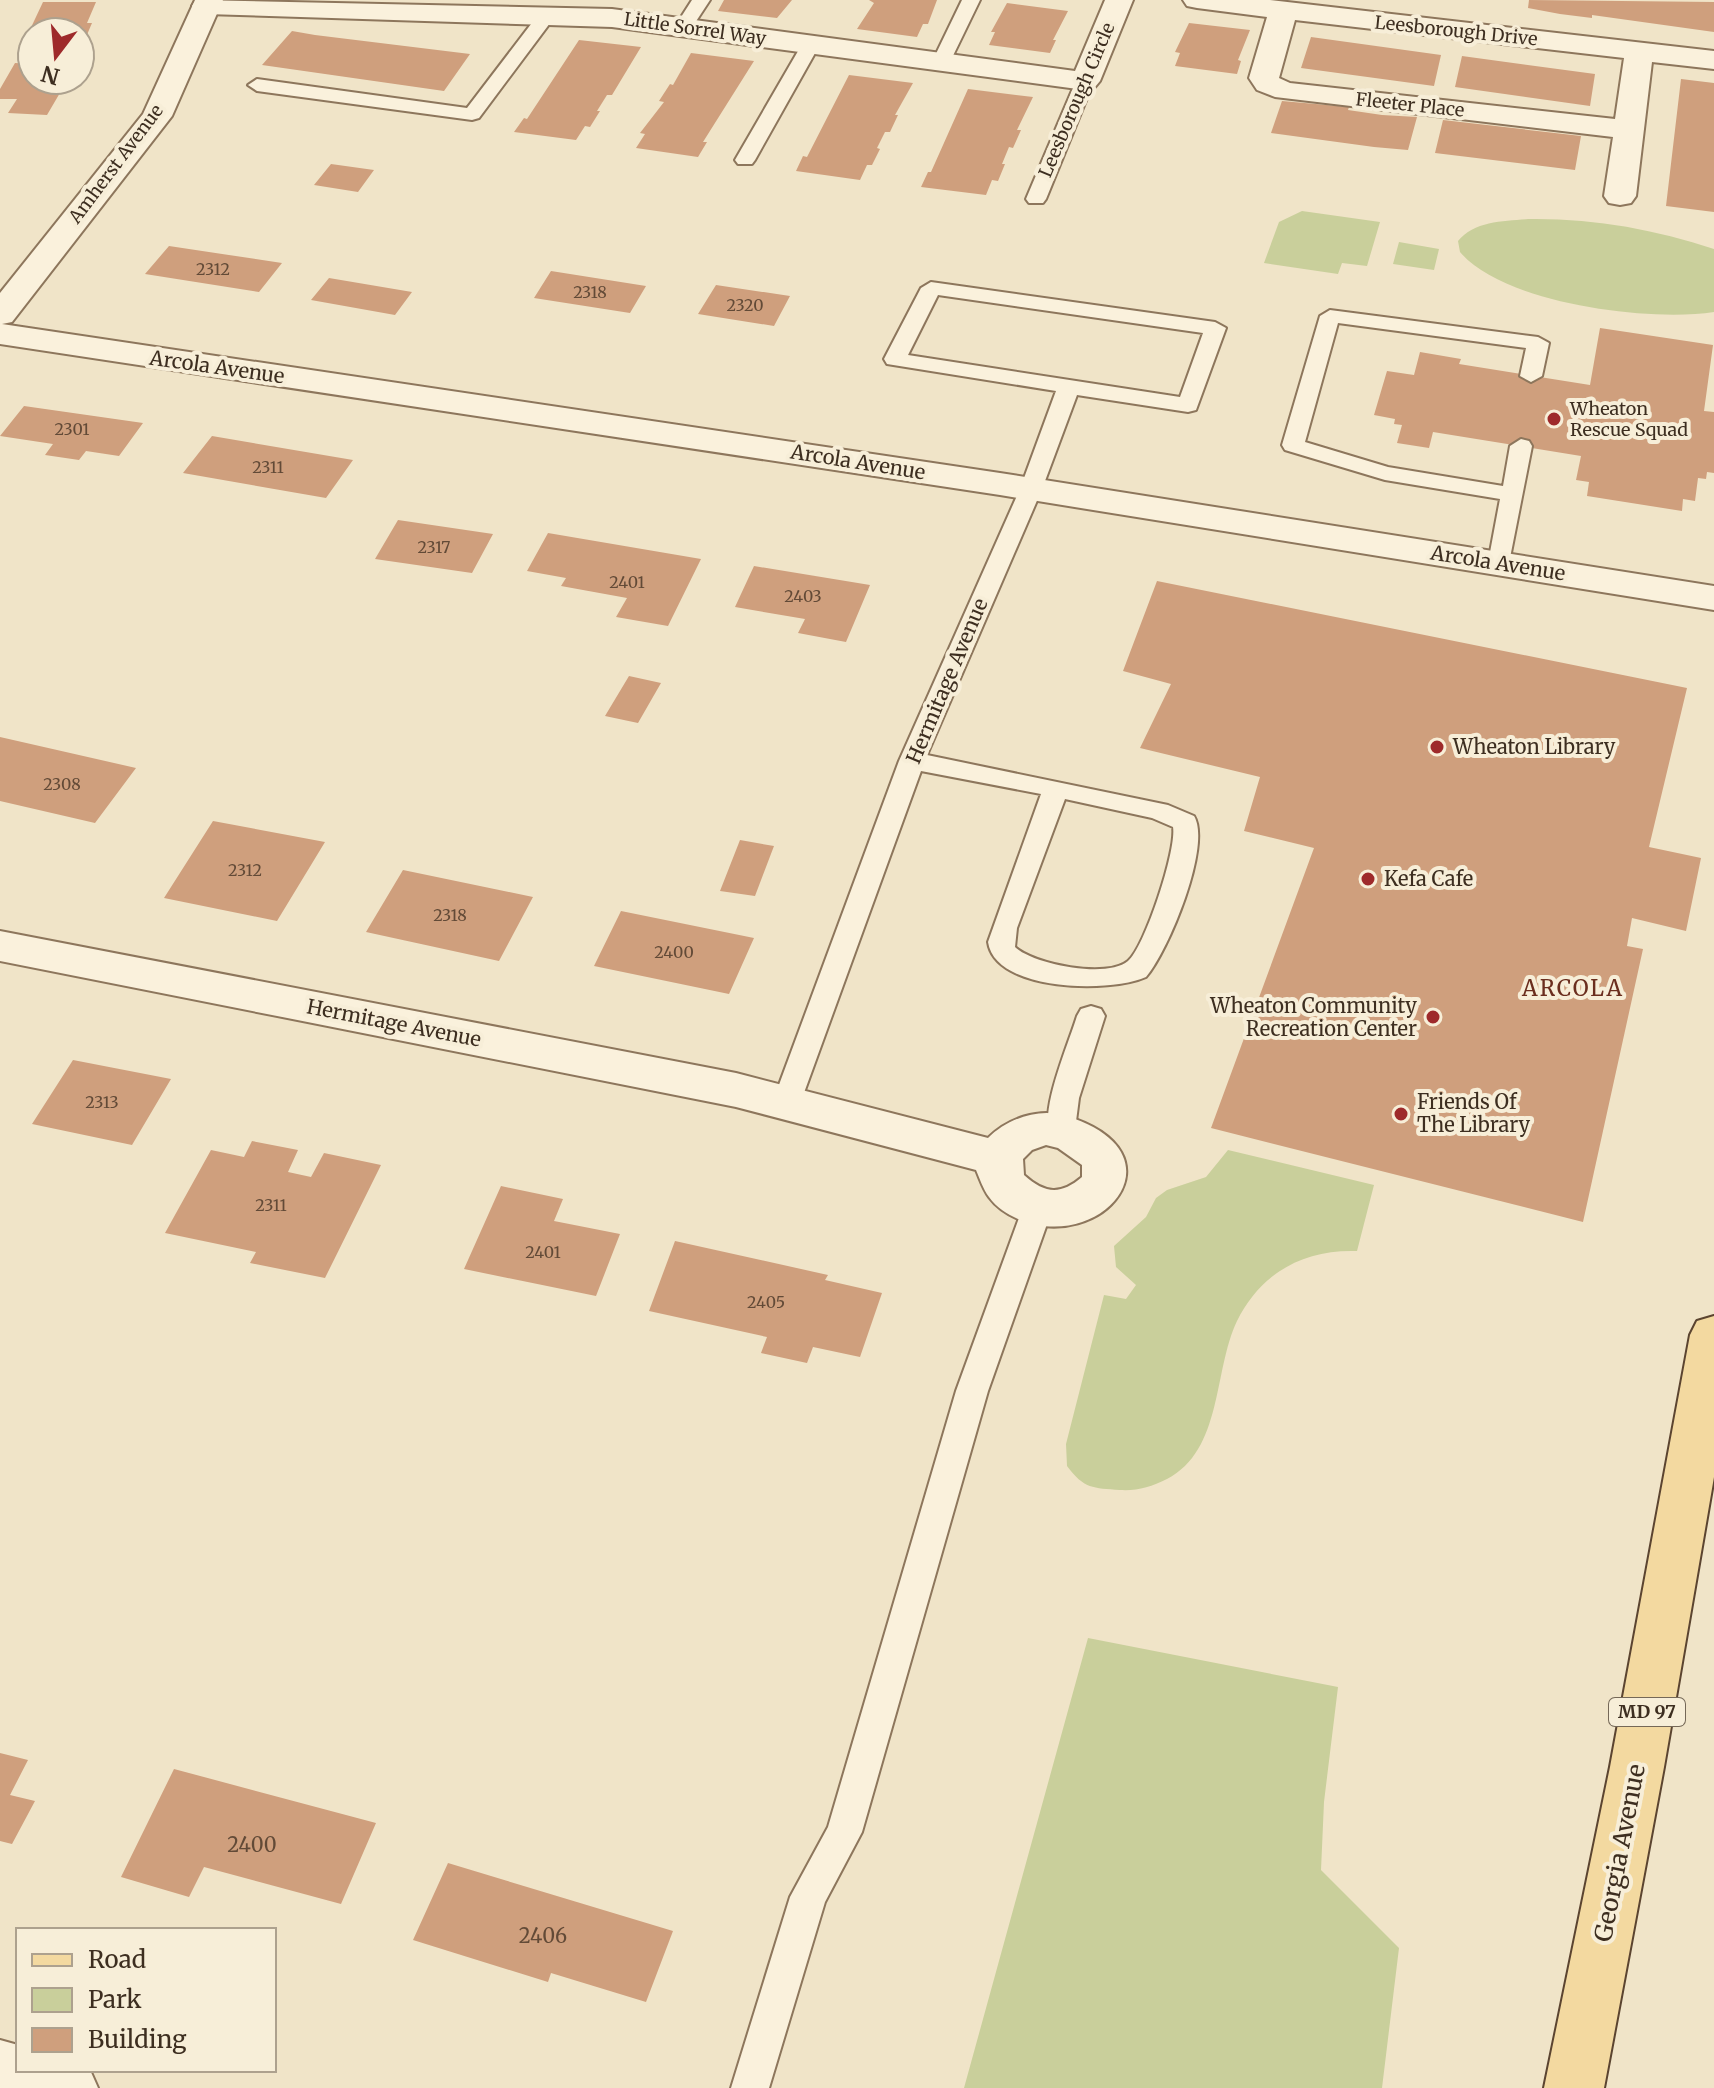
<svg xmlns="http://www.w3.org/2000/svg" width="1714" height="2088" font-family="Merriweather,serif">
  <rect width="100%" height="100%" fill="#f0e4c8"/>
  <!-- green -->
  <path fill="#c9cf9b" d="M1302,211l78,11 -13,44 -25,-3 -4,11 -74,-11 15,-41z
    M1528,219c64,-1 126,10 186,30v63c-65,10 -210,-8 -254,-60l-2,-11c16,-20 46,-20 70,-22z
    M1399,242l40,7 -5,21 -41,-6z
    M1228,1150l146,35 -17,66c-52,-2 -96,21 -120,70 -24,50 -14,129 -70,158 -16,8 -30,12 -47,11 -27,-2 -36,-1 -53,-24l-1,-22 38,-149 22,4 10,-14 -20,-18 -2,-21 32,-29 10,-19 11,-8 39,-13z
    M1088,1638l250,49 -14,115 -3,68 78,78 -17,140h-418z"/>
  <!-- building -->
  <path fill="#cf9f7d" d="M724,0h68l-15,18 -59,-7z
    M869,0h68l-9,24h-5l-6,13 -60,-8 17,-26z
    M1529,0l185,2v30l-122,-17v3l-32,-4 -32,-6z
    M43,2h53l-9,21h5l-6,14h-6v-5h-48v5l-5,-1z
    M1007,3l61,8 -15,29h3l-6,13 -61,-8 6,-13h-4z
    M1189,23l61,7 -12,30 3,1 -4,13 -62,-8 5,-13 -5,-1z
    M292,31l23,4 155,19 -26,37 -182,-26z
    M1311,37l130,18 -7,31 -133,-18z
    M579,40l62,7 -29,48h-5l-10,16h3l-10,16 -5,-1 -9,14 -62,-8 10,-14 3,1z
    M691,53l63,8 -51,81h4l-9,15 -62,-9 9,-14 -5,-1 24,-31 -5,-1 11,-17 3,1z
    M1462,56l133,18 -5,32 -135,-19z
    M15,63l17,1v16h25l-3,5 10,1 -17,29 -39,-2 9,-14h-17v-10z
    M849,75l64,8 -18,32h3l-8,17h-5l-8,16 3,1 -8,16h-5l-7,15 -64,-9 7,-15 4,1z
    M1681,79l33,4v129l-48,-6z
    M968,89l65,8 -16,33h4l-8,18 -4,-1 -7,17h3l-7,17 -6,-1 -6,15 -65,-8 7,-15h3z
    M1282,101l67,6 -1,3 34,5 35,2 -9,33 -34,-3 -103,-14z
    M1443,120l138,16 -6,34 -140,-17z
    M331,164l43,6 -16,22 -44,-7z
    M169,246l113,17 -23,29 -114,-18z
    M551,271l95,15 -16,27 -96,-15z
    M329,278l83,14 -17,23 -84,-15z
    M716,285l74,11 -16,30 -76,-12z
    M1600,328l113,17 -9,66 10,1v61l-7,-1 -1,7 -8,-1 -3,23 -12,-2 -1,12 -95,-15 2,-14 -13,-2 5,-24 -148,-24 -4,16 -32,-5 5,-18 -8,-1 1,-5 -21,-4 13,-44 27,4 6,-23 41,7 -2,5 131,21z
    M24,406l119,17 -24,33 -33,-5 -7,9 -34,-5 8,-11 -53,-8z
    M212,436l141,24 -27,38 -143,-25z
    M398,520l95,14 -21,39 -97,-14z
    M548,533l153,26 -33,67 -52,-9 11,-19 -66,-12 5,-8 -39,-7z
    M754,566l116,19 -24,57 -48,-9 7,-14 -70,-12z
    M1157,581l530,107 -38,159 52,11 -15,73 -54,-13 -5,28 16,3 -60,273 -372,-94 103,-280 -70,-17 16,-54 -120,-29 31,-64 -48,-13z
    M629,676l32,7 -23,40 -33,-7z
    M0,737l136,31 -41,55 -95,-22z
    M213,821l112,21 -48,79 -113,-23z
    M740,840l34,6 -19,50 -35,-5z
    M403,870l130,27 -34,64 -133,-29z
    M621,911l133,27 -25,56 -135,-28z
    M73,1060l98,19 -39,66 -100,-21z
    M252,1141l46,9 -10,22 23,5 13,-24 57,12 -56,113 -75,-15 6,-11 -91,-19 46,-83 33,7z
    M501,1186l62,13 -9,22 66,13 -24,62 -132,-27z
    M675,1241l153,34 -3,5 57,13 -22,64 -47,-10 -6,16 -46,-10 6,-16 -118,-26z
    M0,1753l28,7 -18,35 25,6 -23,43 -12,-3z
    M174,1769l202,54 -35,81 -137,-37 -15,30 -68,-20z
    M448,1863l225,68 -27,71 -95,-29 -3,9 -135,-42z"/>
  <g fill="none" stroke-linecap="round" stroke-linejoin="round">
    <!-- service casing -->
    <g stroke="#8d765c" stroke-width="4">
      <path id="service" d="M692,0h18l-21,32h-12l-3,-4z
        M962,0h18l-32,66h-14l-2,-4z
        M547,10l9,5 -77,103 -7,2 -215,-29 -9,-6 9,-6 210,29 74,-97z
        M810,40l9,6 -64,114 -3,4h-14l-3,-4 66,-114z
        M1085,75l9,6 -48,118 -3,4h-14l-3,-4 50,-118z
        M931,282l284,40 11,6 -30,82 -8,2 -111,-17 -35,94 -115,266 241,50 26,11c18,29 -26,136 -48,161 -35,16 -151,15 -158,-35l53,-148 -120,-23 -120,330 -4,8 -10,3 -10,-3 -4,-8 126,-340 121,-272 36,-98 -169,-27 -3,-5 37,-71zM938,295l265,38 -23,64 -272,-42zM1065,799l87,19 21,9c4,22 -28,120 -45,134 -21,18 -95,3 -113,-14l2,-19z
        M1330,310l208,27 11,6 -7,33 -11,6 -11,-6 6,-28 -188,-25 -33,119 83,25 115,19 7,-40 11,-7 8,2 3,5 -24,122h-16l-4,-5 12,-64 -115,-19 -100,-30 -3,-5 38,-129z
        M1091,1006l10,3 4,7 -26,82 -4,31 -4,8 -10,3 -10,-3c-13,-24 18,-94 26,-121l4,-7z
        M1038,1196l10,3 5,8 -65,184 -126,441 -37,70 -56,186h-38l59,-191 38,-70 128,-436 67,-184 5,-8z"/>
    </g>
    <!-- minor casing -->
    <g stroke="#8d765c" stroke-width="4">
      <path id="minor" d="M196,0l416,9 463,62 30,-71h28l-33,81 -5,6 -10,3 -473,-63 -406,-13 -10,-2 -4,-6z
        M1183,0h87l444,51v18l-62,-7 -16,134 -5,7 -11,2 -11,-2 -5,-7 9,-59 -338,-40 -18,-7 -8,-12 18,-61 -70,-9 -10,-2zM1295,20l329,38 -9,61 -325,-36 -11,-5z
        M0,931l736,142 252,65c19,-19 51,-31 78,-22 121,37 36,139 -48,103 -11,-5 -21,-11 -29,-22 -6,-8 -9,-18 -13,-27l-240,-63 -736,-146zM1046,1145l12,3 24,17v12c-21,18 -37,17 -58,-2l-1,-16 9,-9z
        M0,2040l18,5v25h72l8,18h-98z"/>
    </g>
    <!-- tertiary casing -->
    <g stroke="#8d765c" stroke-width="4">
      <path id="tertiary" d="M195,0h28l-51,116 -160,206 -10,2 998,149 714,113v24l-714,-115 -1000,-151v-51l143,-179z"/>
    </g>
    <!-- primary casing -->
    <g stroke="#5b4430" stroke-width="4">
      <path id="primary" d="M1714,1316v161l-50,290 -60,321h-60l66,-321 80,-432 7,-14z"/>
    </g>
    <!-- service -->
    <use href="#service" fill="#faf1dc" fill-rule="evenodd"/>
    <!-- minor -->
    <use href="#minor" fill="#faf1dc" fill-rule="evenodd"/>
    <!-- tertiary -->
    <use href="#tertiary" fill="#faf1dc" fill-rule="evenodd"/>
    <!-- primary -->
    <use href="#primary" fill="#f3d9a0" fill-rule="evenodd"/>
  </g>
  <!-- markers -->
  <g fill="#9e2a2b" stroke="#f7eed8" stroke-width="3">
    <circle cx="1554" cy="419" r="8"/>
    <circle cx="1437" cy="747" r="8"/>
    <circle cx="1368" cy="879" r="8"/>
    <circle cx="1433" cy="1017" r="8"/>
    <circle cx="1401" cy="1114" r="8"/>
  </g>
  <g text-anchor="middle" stroke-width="8" stroke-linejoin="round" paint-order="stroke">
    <!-- number labels -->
    <g font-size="16" fill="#624a37">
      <text x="213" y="275">2312</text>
      <text x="590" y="298">2318</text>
      <text x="745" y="311">2320</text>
      <text x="72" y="435">2301</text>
      <text x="268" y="473">2311</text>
      <text x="434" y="553">2317</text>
      <text x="627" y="588">2401</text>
      <text x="803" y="602">2403</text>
      <text x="62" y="790">2308</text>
      <text x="245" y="876">2312</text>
      <text x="450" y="921">2318</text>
      <text x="674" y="958">2400</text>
      <text x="102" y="1108">2313</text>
      <text x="271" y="1211">2311</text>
      <text x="543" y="1258">2401</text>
      <text x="766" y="1308">2405</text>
    </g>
    <!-- far-street labels -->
    <g font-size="18" fill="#3d2e20" stroke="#f7eed8">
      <text transform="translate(695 29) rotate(8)" y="6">Little Sorrel Way</text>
      <text transform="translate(1456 31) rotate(6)" y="6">Leesborough Drive</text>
      <text transform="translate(1077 100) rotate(-67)" y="6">Leesborough Circle</text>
      <text transform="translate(1410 105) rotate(6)" y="6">Fleeter Place</text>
      <text transform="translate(116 164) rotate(-53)" y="6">Amherst Avenue</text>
    </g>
    <!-- far-poi labels -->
    <g font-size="18" fill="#3d2e20" stroke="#f7eed8" text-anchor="start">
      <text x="1570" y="415">Wheaton<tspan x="1570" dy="21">Rescue Squad</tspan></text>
    </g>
    <!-- shield labels -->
    <rect fill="#f7eed8" stroke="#756857" stroke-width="2" x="1609" y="1698" width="76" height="28" rx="6"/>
    <g font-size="18" font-weight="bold" fill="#3d2e20">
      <text x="1647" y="1718">MD 97</text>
    </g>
    <!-- street labels -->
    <g font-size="20" fill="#3d2e20" stroke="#f7eed8">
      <text transform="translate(217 367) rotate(8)" y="7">Arcola Avenue</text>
      <text transform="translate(858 462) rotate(9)" y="7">Arcola Avenue</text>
      <text transform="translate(1498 563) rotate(9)" y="7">Arcola Avenue</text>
      <text transform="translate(947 681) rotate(-67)" y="7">Hermitage Avenue</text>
      <text transform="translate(394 1023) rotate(11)" y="7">Hermitage Avenue</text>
    </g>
    <!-- poi labels -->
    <g font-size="20" fill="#3d2e20" stroke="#f7eed8" text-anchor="start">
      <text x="1453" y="754">Wheaton Library</text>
      <text x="1384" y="886">Kefa Cafe</text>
      <text x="1417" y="1013" text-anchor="end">Wheaton Community<tspan x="1417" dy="23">Recreation Center</tspan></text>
      <text x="1417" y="1109">Friends Of<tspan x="1417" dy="23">The Library</tspan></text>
    </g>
    <!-- near-number labels -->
    <g font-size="20" fill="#624a37">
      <text x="252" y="1852">2400</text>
      <text x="543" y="1943">2406</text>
    </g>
    <!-- neighbourhood labels -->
    <g font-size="22" letter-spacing="2" fill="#6b2e1e" stroke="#f7eed8">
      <text x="1573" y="996">ARCOLA</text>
    </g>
    <!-- near-street labels -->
    <g font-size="24" fill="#3d2e20" stroke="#f7eed8">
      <text transform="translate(1620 1853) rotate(-79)" y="8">Georgia Avenue</text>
    </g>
  </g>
  <!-- legend -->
  <rect x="16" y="1928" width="260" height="144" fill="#f7eed8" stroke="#ada18e" stroke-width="2"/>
  <rect x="32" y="1954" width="40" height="12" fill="#f3d9a0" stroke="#ada18e" stroke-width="2"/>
  <text x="88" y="1968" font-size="24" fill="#3d2e20">Road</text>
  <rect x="32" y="1988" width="40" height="24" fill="#c9cf9b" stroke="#ada18e" stroke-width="2"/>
  <text x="88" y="2008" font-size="24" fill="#3d2e20">Park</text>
  <rect x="32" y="2028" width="40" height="24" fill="#cf9f7d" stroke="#ada18e" stroke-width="2"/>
  <text x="88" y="2048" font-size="24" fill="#3d2e20">Building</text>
  <!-- north arrow -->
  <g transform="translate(56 56) rotate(196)"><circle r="38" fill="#f7eed8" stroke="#ada18e" stroke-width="2"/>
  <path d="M0-6L14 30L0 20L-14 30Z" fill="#9e2a2b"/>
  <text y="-12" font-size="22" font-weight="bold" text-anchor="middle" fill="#3d2e20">N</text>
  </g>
</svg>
